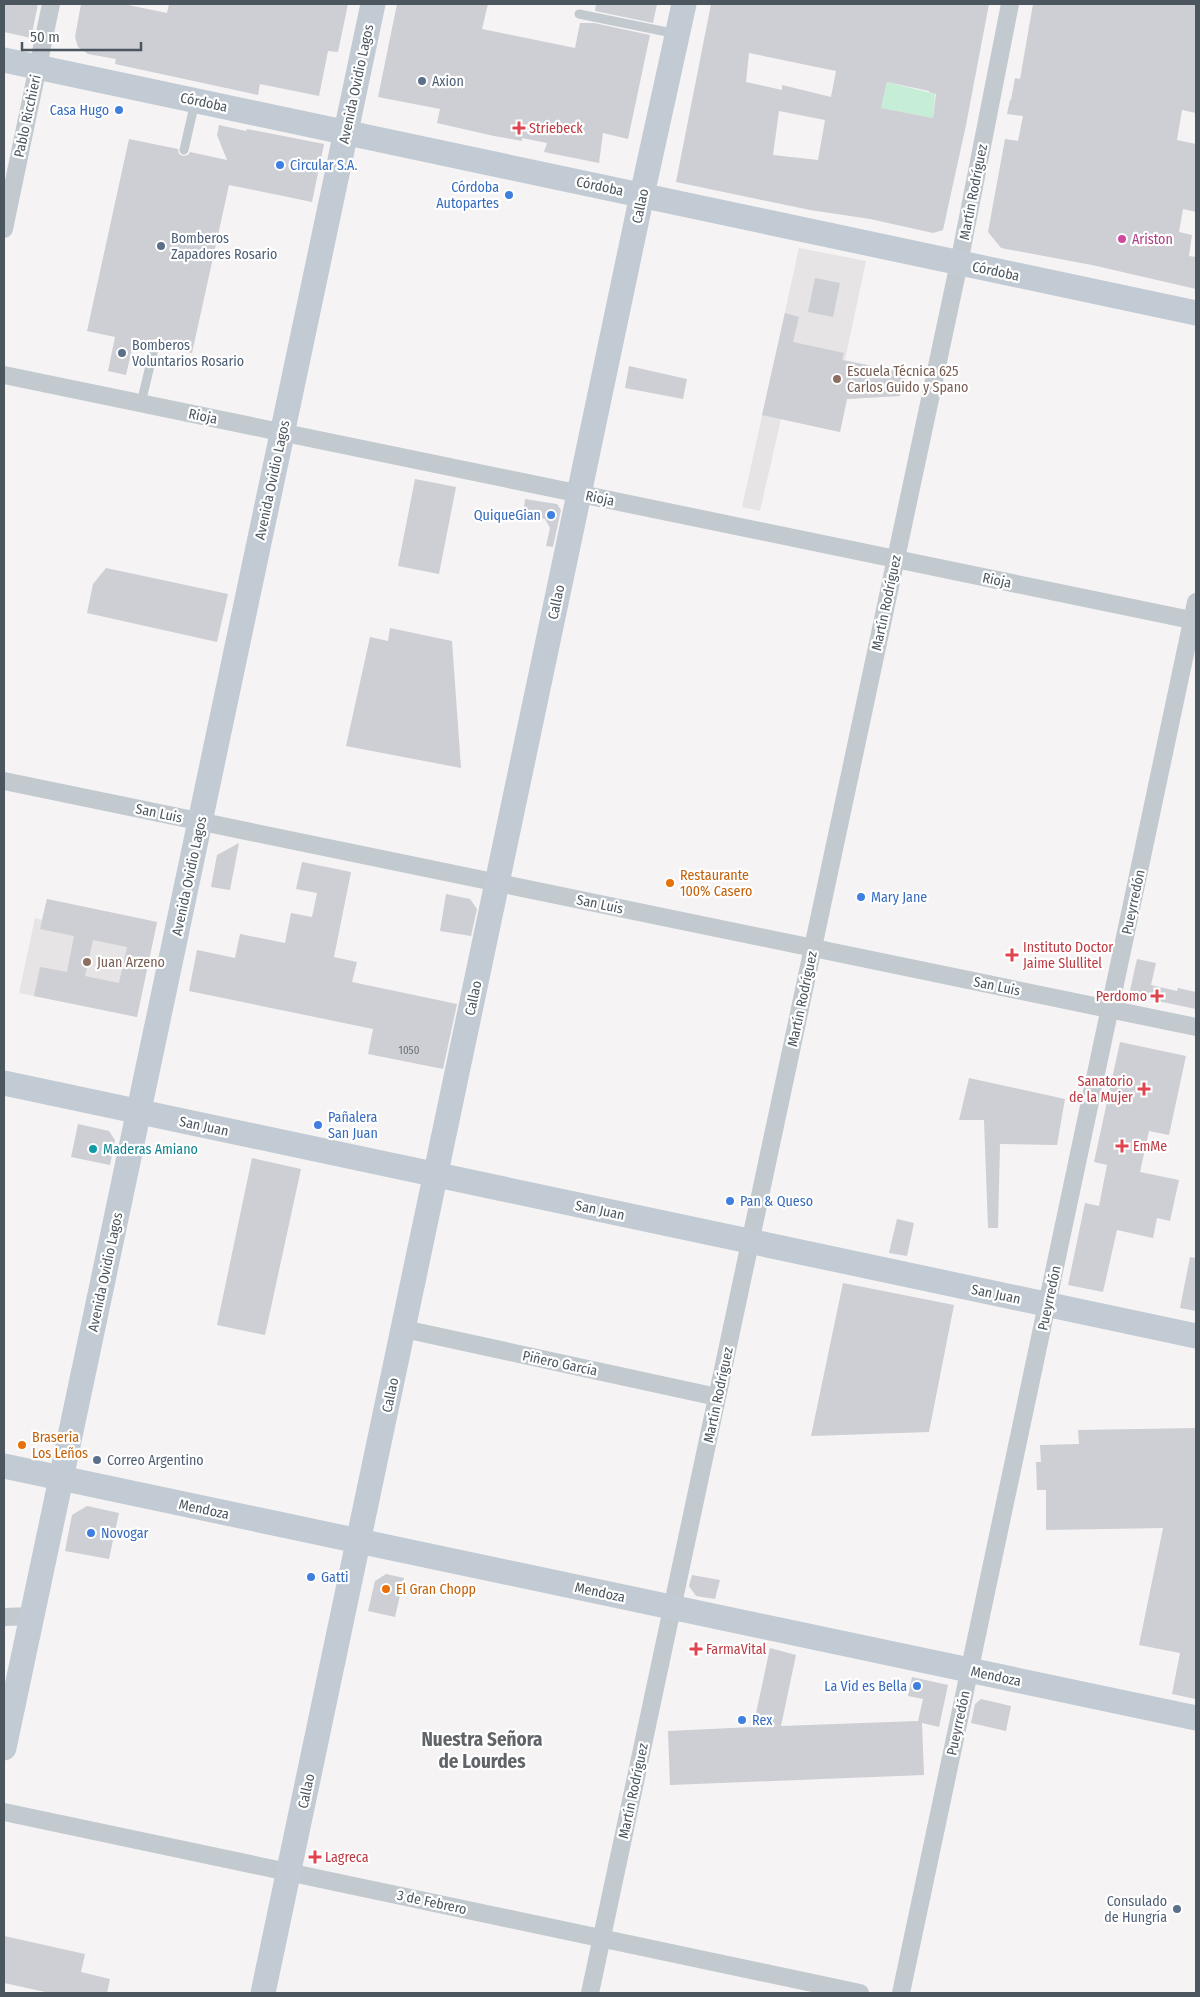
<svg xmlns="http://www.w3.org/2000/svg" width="1200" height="1997" font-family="'Fira Sans Condensed',sans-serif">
  <rect width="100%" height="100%" fill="#f5f3f3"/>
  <!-- education -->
  <path fill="#e6e4e4" d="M799,248l67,13 -21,99 61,13 -6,23 -53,3 -7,33 -59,-13 -21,92 -18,-4z
    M47,899l110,23 -20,95 -118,-24 16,-75 7,2z"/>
  <!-- green -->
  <path fill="#c6edd5" d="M887,82l48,12 -2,24 -52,-10z"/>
  <!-- building -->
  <path fill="#cdcfd4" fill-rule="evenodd" d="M4,4h34l-7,34 -27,-6z
    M81,4h42l44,9 2,-9h179l-10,48 -10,-1 -9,45 -59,-12 -2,11 -143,-31 1,-5 -28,-5 -10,-7 -3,-10z
    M397,4h91l-6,25 93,19 5,-25h14l56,12 -22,104 -25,-6 -4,30 -55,-11 3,-9 -25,-5v3l-28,-5 -57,-13 3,-14 -62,-12z
    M596,4h61l-4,19 -58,-12z
    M711,4h278l-23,121 -23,105 -10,3 -63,-14 -60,-9 -134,-28zM749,53l87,18 -5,26 -49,-12v5l-36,-8zM887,82l42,9v1l7,2 -3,24 -52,-10zM779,111l46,9 -7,40 -45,-5z
    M1033,4h163v109l-14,-3 -5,30 19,4v68l-13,-3 -4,23 13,3 -3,21 7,1v32l-104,-24 -91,-17 -13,-16 17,-93 13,2 5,-25 -16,-2 3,-14h1l4,-22 5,1z
    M219,125l27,6 1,-2 77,15 -12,58 -83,-17 -37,168 -31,-7 -1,-5 -4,-2 -5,1 -2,4 -15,-3 -8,34 -18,-4 7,-34 -28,-6 42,-192 49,10 1,5 4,2 5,-1 2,-3 37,8 -10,-25z
    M815,278l25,5 -7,34 -25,-5z
    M785,313l14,4 -6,25 51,11 -2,7 64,13 -6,23 -53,3 -7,33 -78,-17z
    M629,366l58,13 -4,20 -58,-11z
    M415,479l41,8 -17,87 -41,-8z
    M525,499l32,5 4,6 -8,37 -7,-1 4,-18 -5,-9 -22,-4z
    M106,568l122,26 -11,48 -130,-29 6,-29z
    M390,628l62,13 9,127 -115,-22 24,-109 18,4z
    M239,843l-9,47 -19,-3 6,-32z
    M302,862l49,10 -17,85 23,5 -5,20 105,22 -14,65 -75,-15 5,-25 -184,-38 8,-41 38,8 5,-24 45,9 6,-30 21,4 5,-24 -21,-4z
    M446,894l24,5 7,10 -6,27 -31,-5z
    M47,899l110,23 -20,95 -103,-21 6,-29 27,5 7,-36 -34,-7zM93,940l34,7 -8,36 -34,-7z
    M1137,959l19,4 -5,22 26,6 1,-3 18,4v17l-67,-14z
    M1120,1042l66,14 -17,79 -20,-4 -9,41 39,8 -9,41 -13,-3 -4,20 -36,-8 -14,62 -35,-7 17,-82 14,3 8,-41 -13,-3z
    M969,1078l96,21 -8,46 -57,-1 -2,84h-10l-4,-108h-25z
    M78,1124l31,7 6,9 -5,25 -39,-8z
    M252,1158l49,11 -36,166 -48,-10z
    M897,1219l17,4 -7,33 -18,-3z
    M1190,1257l6,1v53l-16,-3z
    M843,1283l111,22 -25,127 -118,4z
    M1196,1428v271l-24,-5 8,-41 -41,-8 24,-117 -117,2v-40h-9l-1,-28h5l-1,-17 39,-1 -1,-14z
    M87,1506l32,7 -10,46 -44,-8 7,-36z
    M386,1574l18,4 -9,39 -27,-6 7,-30z
    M692,1575l28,5 -5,19 -19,-3 -7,-10z
    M770,1648l26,7 -15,71 137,-5 5,-22 -15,-3 4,-19 36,8 -9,42 -17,-4 2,52 -254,10 -2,-54 85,-4z
    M981,1699l30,7 -5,25 -35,-8 4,-19z
    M4,1936l81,18 -4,18 29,7 -3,14h-57l-46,-10z"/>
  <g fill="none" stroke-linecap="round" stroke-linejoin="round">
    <!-- service -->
    <path stroke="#c2cad0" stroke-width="9" d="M579,14l98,20
      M184,150l11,-48
      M141,403l14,-58"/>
    <!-- minor -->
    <path stroke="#c2cad0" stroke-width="18" d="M4,229l47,-225
      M4,375l1192,246
      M4,781l1192,246
      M404,1329l313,68
      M4,1617l28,-1
      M4,1812l856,181
      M590,1993l369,-1730 51,-259
      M901,1993l295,-1391"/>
    <!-- secondary -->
    <path stroke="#c2cbd4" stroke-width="25" d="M4,60l1192,253
      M4,1083l1192,253
      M4,1466l1192,252
      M4,1748l369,-1744
      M263,1993l379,-1798 42,-191"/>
  </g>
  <!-- markers -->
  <g fill="#5c6f8a" stroke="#fff" stroke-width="2">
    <circle cx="422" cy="81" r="5"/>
    <circle cx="161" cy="246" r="5"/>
    <circle cx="122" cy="353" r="5"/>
    <circle cx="97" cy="1460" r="5"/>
    <circle cx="1177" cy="1909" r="5"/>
  </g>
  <g fill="#3f7fe0" stroke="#fff" stroke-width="2">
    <circle cx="119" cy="110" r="5"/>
    <circle cx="280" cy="165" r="5"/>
    <circle cx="509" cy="195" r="5"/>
    <circle cx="551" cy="515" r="5"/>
    <circle cx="861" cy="897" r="5"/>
    <circle cx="318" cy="1125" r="5"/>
    <circle cx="730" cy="1201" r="5"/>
    <circle cx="91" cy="1533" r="5"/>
    <circle cx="311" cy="1577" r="5"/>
    <circle cx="917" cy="1686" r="5"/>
    <circle cx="742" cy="1720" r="5"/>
  </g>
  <g fill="#e0444e" stroke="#fff" stroke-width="2">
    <path d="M516.5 120.5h5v5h5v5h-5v5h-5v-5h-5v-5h5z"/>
    <path d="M1009.5 947.5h5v5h5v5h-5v5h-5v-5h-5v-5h5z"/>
    <path d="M1154.5 988.5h5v5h5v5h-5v5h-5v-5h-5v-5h5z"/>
    <path d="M1141.5 1081.5h5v5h5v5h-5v5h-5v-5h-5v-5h5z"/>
    <path d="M1119.5 1138.5h5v5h5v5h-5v5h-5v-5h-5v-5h5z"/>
    <path d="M693.5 1641.5h5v5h5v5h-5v5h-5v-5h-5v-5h5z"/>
    <path d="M312.5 1849.5h5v5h5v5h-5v5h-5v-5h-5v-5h5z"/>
  </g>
  <circle fill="#d1479c" stroke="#fff" stroke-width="2" cx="1122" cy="239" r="5"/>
  <g fill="#8d6e63" stroke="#fff" stroke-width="2">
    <circle cx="837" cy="379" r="5"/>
    <circle cx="87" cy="962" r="5"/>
  </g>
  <g fill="#e8710a" stroke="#fff" stroke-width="2">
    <circle cx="670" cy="883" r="5"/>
    <circle cx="22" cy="1445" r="5"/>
    <circle cx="386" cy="1589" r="5"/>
  </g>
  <circle fill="#0f9aa8" stroke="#fff" stroke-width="2" cx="93" cy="1149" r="5"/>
  <g text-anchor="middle" stroke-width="4.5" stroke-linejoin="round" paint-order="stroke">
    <!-- number labels -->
    <g font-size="11" fill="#6c747c">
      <text x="409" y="1054">1050</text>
    </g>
    <!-- service labels -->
    <g font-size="14" fill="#4e5e75" stroke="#fff" text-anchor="start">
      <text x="432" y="86">Axion</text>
      <text x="171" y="243">Bomberos<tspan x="171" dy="16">Zapadores Rosario</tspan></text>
      <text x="132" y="350">Bomberos<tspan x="132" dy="16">Voluntarios Rosario</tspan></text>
      <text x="107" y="1465">Correo Argentino</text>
      <text x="1167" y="1906" text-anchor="end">Consulado<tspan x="1167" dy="16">de Hungría</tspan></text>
    </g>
    <!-- street labels -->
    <g font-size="14" fill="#4c565f" stroke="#fff">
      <text transform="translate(356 84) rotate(-78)" y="5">Avenida Ovidio Lagos</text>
      <text transform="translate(204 102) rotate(12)" y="5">Córdoba</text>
      <text transform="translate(27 116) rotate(-78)" y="5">Pablo Ricchieri</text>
      <text transform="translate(600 186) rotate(12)" y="5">Córdoba</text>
      <text transform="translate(973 192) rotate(-79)" y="5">Martín Rodríguez</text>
      <text transform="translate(640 206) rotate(-78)" y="5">Callao</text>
      <text transform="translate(996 271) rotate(12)" y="5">Córdoba</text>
      <text transform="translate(203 416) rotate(12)" y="5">Rioja</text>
      <text transform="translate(272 480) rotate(-78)" y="5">Avenida Ovidio Lagos</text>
      <text transform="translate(600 498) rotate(12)" y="5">Rioja</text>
      <text transform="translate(997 580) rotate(12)" y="5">Rioja</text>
      <text transform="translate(556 602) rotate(-78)" y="5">Callao</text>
      <text transform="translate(886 603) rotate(-78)" y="5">Martín Rodríguez</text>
      <text transform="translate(159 813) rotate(12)" y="5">San Luis</text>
      <text transform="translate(189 876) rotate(-78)" y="5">Avenida Ovidio Lagos</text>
      <text transform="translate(1133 902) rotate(-78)" y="5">Pueyrredón</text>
      <text transform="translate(600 904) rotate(12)" y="5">San Luis</text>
      <text transform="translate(997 986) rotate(12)" y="5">San Luis</text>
      <text transform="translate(473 998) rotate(-78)" y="5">Callao</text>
      <text transform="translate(802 999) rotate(-78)" y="5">Martín Rodríguez</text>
      <text transform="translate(204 1126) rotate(12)" y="5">San Juan</text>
      <text transform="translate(600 1210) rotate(12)" y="5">San Juan</text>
      <text transform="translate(105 1272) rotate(-78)" y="5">Avenida Ovidio Lagos</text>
      <text transform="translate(996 1294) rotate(12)" y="5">San Juan</text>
      <text transform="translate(1049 1298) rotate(-78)" y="5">Pueyrredón</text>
      <text transform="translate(560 1363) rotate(12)" y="5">Piñero García</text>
      <text transform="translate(390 1395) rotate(-78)" y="5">Callao</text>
      <text transform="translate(718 1395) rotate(-78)" y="5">Martín Rodríguez</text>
      <text transform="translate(204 1509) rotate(12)" y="5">Mendoza</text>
      <text transform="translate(600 1592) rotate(12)" y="5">Mendoza</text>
      <text transform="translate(996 1676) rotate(12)" y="5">Mendoza</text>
      <text transform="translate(958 1723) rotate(-78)" y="5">Pueyrredón</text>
      <text transform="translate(306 1791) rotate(-78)" y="5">Callao</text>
      <text transform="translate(633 1791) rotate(-78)" y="5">Martín Rodríguez</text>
      <text transform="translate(432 1902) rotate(12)" y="5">3 de Febrero</text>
    </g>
    <!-- shop labels -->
    <g font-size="14" fill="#366cbe" stroke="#fff" text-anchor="start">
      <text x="109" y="115" text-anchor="end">Casa Hugo</text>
      <text x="290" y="170">Circular S.A.</text>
      <text x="499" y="192" text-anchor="end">Córdoba<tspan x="499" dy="16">Autopartes</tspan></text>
      <text x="541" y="520" text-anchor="end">QuiqueGian</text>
      <text x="871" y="902">Mary Jane</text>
      <text x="328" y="1122">Pañalera<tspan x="328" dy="16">San Juan</tspan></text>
      <text x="740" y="1206">Pan &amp; Queso</text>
      <text x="101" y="1538">Novogar</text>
      <text x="321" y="1582">Gatti</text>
      <text x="907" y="1691" text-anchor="end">La Vid es Bella</text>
      <text x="752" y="1725">Rex</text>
    </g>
    <!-- health labels -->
    <g font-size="14" fill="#be3a42" stroke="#fff" text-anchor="start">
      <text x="529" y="133">Striebeck</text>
      <text x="1023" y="952">Instituto Doctor<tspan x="1023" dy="16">Jaime Slullitel</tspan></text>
      <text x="1147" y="1001" text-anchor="end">Perdomo</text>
      <text x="1133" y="1086" text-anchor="end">Sanatorio<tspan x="1133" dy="16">de la Mujer</tspan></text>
      <text x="1133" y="1151">EmMe</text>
      <text x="706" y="1654">FarmaVital</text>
      <text x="325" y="1862">Lagreca</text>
    </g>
    <!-- hotel labels -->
    <g font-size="14" fill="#b23c85" stroke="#fff" text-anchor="start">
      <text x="1132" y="244">Ariston</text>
    </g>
    <!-- education labels -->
    <g font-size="14" fill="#785e54" stroke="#fff" text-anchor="start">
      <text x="847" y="376">Escuela Técnica 625<tspan x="847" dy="16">Carlos Guido y Spano</tspan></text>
      <text x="97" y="967">Juan Arzeno</text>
    </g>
    <!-- food labels -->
    <g font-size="14" fill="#c56008" stroke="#fff" text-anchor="start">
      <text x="680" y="880">Restaurante<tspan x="680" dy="16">100% Casero</tspan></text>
      <text x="32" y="1442">Braseria<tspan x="32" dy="16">Los Leños</tspan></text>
      <text x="396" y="1594">El Gran Chopp</text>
    </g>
    <!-- culture labels -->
    <g font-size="14" fill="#0d838f" stroke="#fff" text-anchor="start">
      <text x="103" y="1154">Maderas Amiano</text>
    </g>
    <!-- district labels -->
    <g font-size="19" font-weight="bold" fill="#606367" stroke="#fff">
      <text x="482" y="1746">Nuestra Señora<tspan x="482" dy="22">de Lourdes</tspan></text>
    </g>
  </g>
  <!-- border -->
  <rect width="1200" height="1997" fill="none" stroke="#4c565f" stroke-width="10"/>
  <!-- scale -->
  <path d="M22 42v8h119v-8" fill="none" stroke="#4c565f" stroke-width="2.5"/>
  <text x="30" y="42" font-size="15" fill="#4c565f" stroke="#ffffff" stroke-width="4" paint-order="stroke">50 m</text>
</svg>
